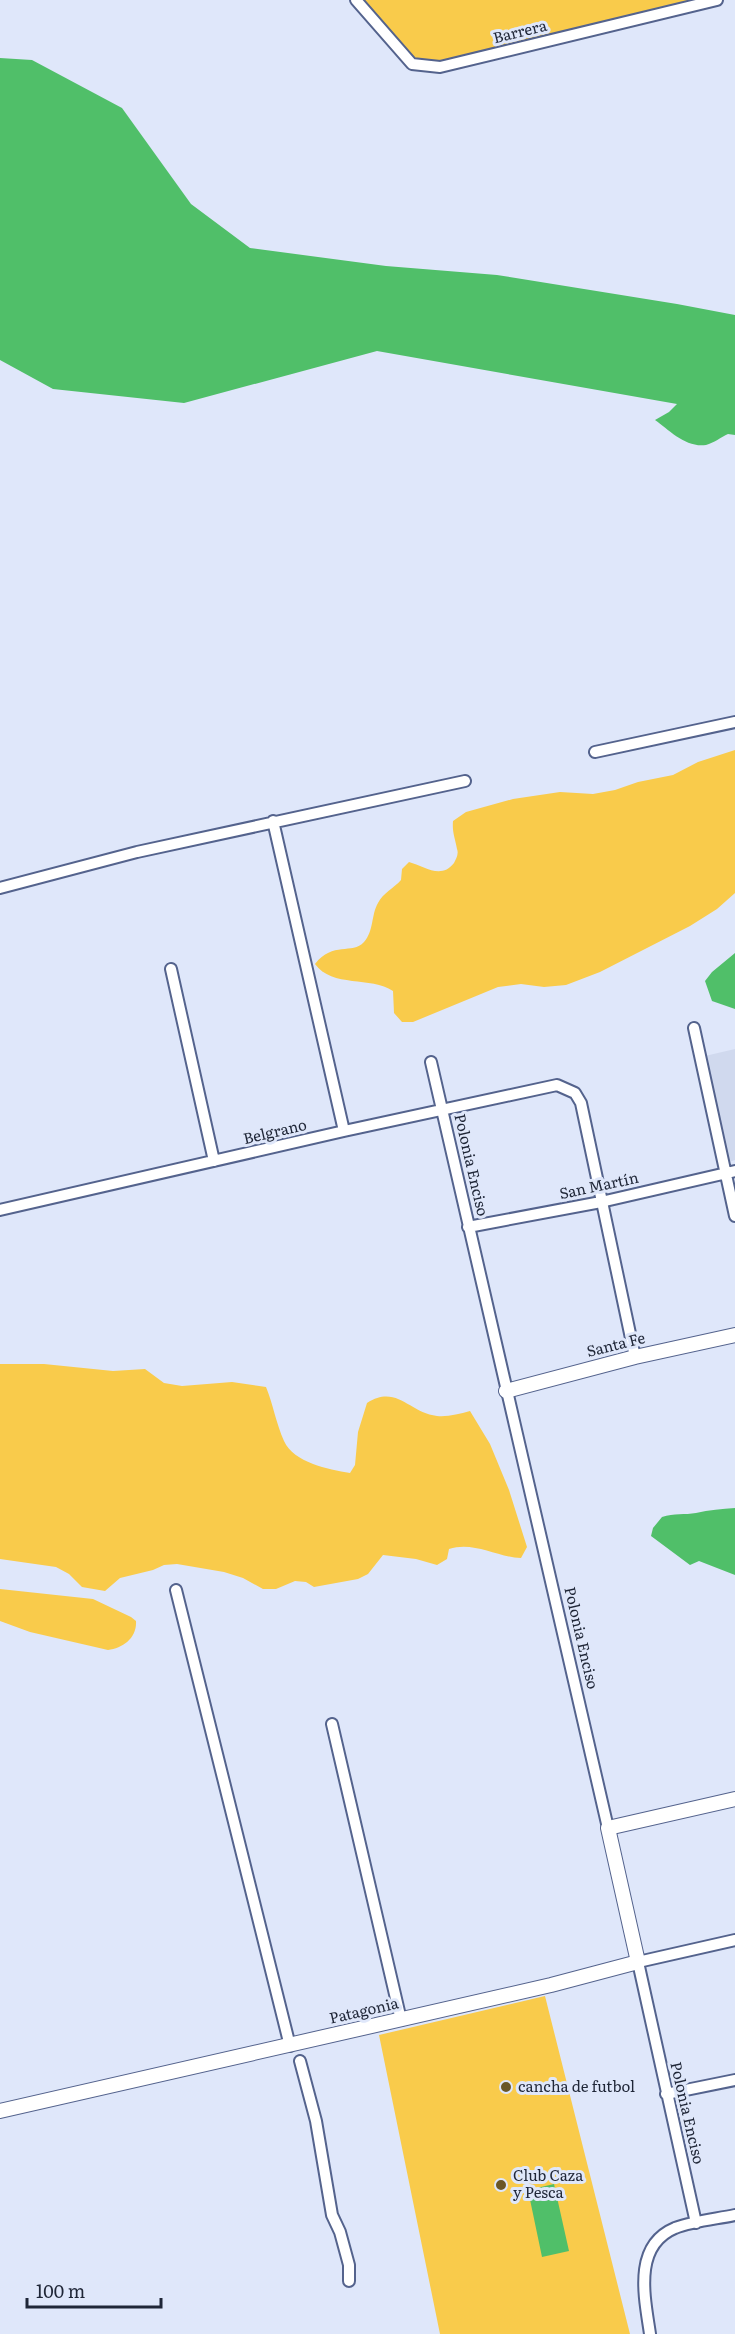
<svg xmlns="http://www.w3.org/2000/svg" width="735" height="2334" font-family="Literata,serif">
  <rect width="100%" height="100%" fill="#dfe7fa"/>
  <!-- built -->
  <path fill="#d0d9ee" d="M735,1049v111l-6,2 -24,-106z"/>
  <!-- green -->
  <path fill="#f9cb4b" d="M351,0h366l-277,67 -28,-3z
    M735,750v143l-18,16 -27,17 -90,46 -34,13 -22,2 -23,-3 -23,3 -85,35h-11l-8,-9 -1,-22c-22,-15 -61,-3 -78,-27 18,-23 37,-9 49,-22 10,-11 7,-27 14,-39 5,-10 16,-15 23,-23l1,-11 7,-7c15,4 32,18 45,1 2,-4 5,-9 3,-14 -2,-11 -5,-17 -4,-28l13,-9 47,-13 47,-7 33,2 22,-4 23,-8 35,-7 25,-13z
    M0,1364h44l69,7 32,-2 19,14 18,3 50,-4 34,5c7,17 10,36 18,54 10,22 44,28 66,32l5,-8 3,-33 9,-29c30,-19 42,10 70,13 11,1 22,-2 33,-5l20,33 19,46 18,57 -6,11c-25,-1 -47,-17 -72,-9l-2,10 -10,6 -21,-6 -33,-4 -15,19 -10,5 -44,8 -8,-5 -11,-1 -19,8h-13l-20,-11 -19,-6 -47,-8 -13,1 -11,5 -33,8 -15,13 -23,-4 -13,-13 -13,-7 -56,-8z
    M0,1589l93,10 38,18 5,4c1,17 -13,27 -28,29l-78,-18 -30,-11z
    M545,1996l85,338h-190l-61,-299z"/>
  <!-- water -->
  <path fill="#50bf69" d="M0,58l32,2 90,48 69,96 59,44 136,18 111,9 180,29 58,11v120l-7,-1c-7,3 -14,9 -22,11 -20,3 -37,-15 -51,-25l14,-8 8,-8 -300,-53 -193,52 -131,-14 -53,-29z
    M735,953v56l-23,-8 -7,-20 7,-9z
    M735,1508v67l-36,-14 -9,4 -39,-29 2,-8 9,-11c12,-4 23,-2 34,-4 13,-3 26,-4 39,-5z
    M554,2184l15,67 -27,6 -14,-67z"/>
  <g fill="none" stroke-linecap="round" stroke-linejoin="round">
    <!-- minor casing -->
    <g stroke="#54638d" stroke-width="14">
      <path id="minor" d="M356,0l56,64 28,3 277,-67
        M595,752l140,-30
        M273,821l71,310
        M0,888l137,-36 328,-71
        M171,969l43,192
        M694,1028l41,188
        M431,1062l177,766
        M0,1210l344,-79 213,-46 18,8 6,10 54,254
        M468,1227l133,-25 134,-31
        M176,1590l114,456
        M332,1724l69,296
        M300,2061l16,60 16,94 8,17 9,33v16
        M666,2094l69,-14
        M696,2223l-58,-261 97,-22
        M650,2334c-5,-35 -18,-88 25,-106 18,-7 41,-9 60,-13"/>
    </g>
    <!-- major casing -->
    <g stroke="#54638d" stroke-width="16">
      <path id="major" d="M506,1391l129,-34 100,-22
        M0,2111l551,-126 87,-23 -30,-134 127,-29"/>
    </g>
    <!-- minor -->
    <use href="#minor" stroke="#fff" stroke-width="10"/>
    <!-- major -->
    <use href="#major" stroke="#fff" stroke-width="14"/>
  </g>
  <!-- markers -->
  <g fill="#6a5726" stroke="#dfe7fa" stroke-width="2">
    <circle cx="506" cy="2087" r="6"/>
    <circle cx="501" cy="2185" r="6"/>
  </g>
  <g text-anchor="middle" stroke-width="6" stroke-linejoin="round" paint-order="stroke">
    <!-- street labels -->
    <g font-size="15" fill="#1f2637" stroke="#dfe7fa">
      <text transform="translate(520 32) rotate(-14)" y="5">Barrera</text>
      <text transform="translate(275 1132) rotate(-13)" y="5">Belgrano</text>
      <text transform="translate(471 1165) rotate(77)" y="5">Polonia Enciso</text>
      <text transform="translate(599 1186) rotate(-12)" y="5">San Martín</text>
      <text transform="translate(616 1345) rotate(-14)" y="5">Santa Fe</text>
      <text transform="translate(581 1638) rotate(77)" y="5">Polonia Enciso</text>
      <text transform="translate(364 2011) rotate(-13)" y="5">Patagonia</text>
      <text transform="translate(687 2113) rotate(77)" y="5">Polonia Enciso</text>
    </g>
    <!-- poi labels -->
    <g font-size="15" fill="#1f2637" stroke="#dfe7fa" text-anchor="start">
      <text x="518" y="2092">cancha de futbol</text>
      <text x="513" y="2181">Club Caza<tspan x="513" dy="17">y Pesca</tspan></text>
    </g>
  </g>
  <!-- scale -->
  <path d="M27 2298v9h134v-9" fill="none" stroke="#1f2637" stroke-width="3"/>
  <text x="36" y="2298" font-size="18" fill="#1f2637" stroke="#dfe7fa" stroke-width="4.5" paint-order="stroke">100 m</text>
</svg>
